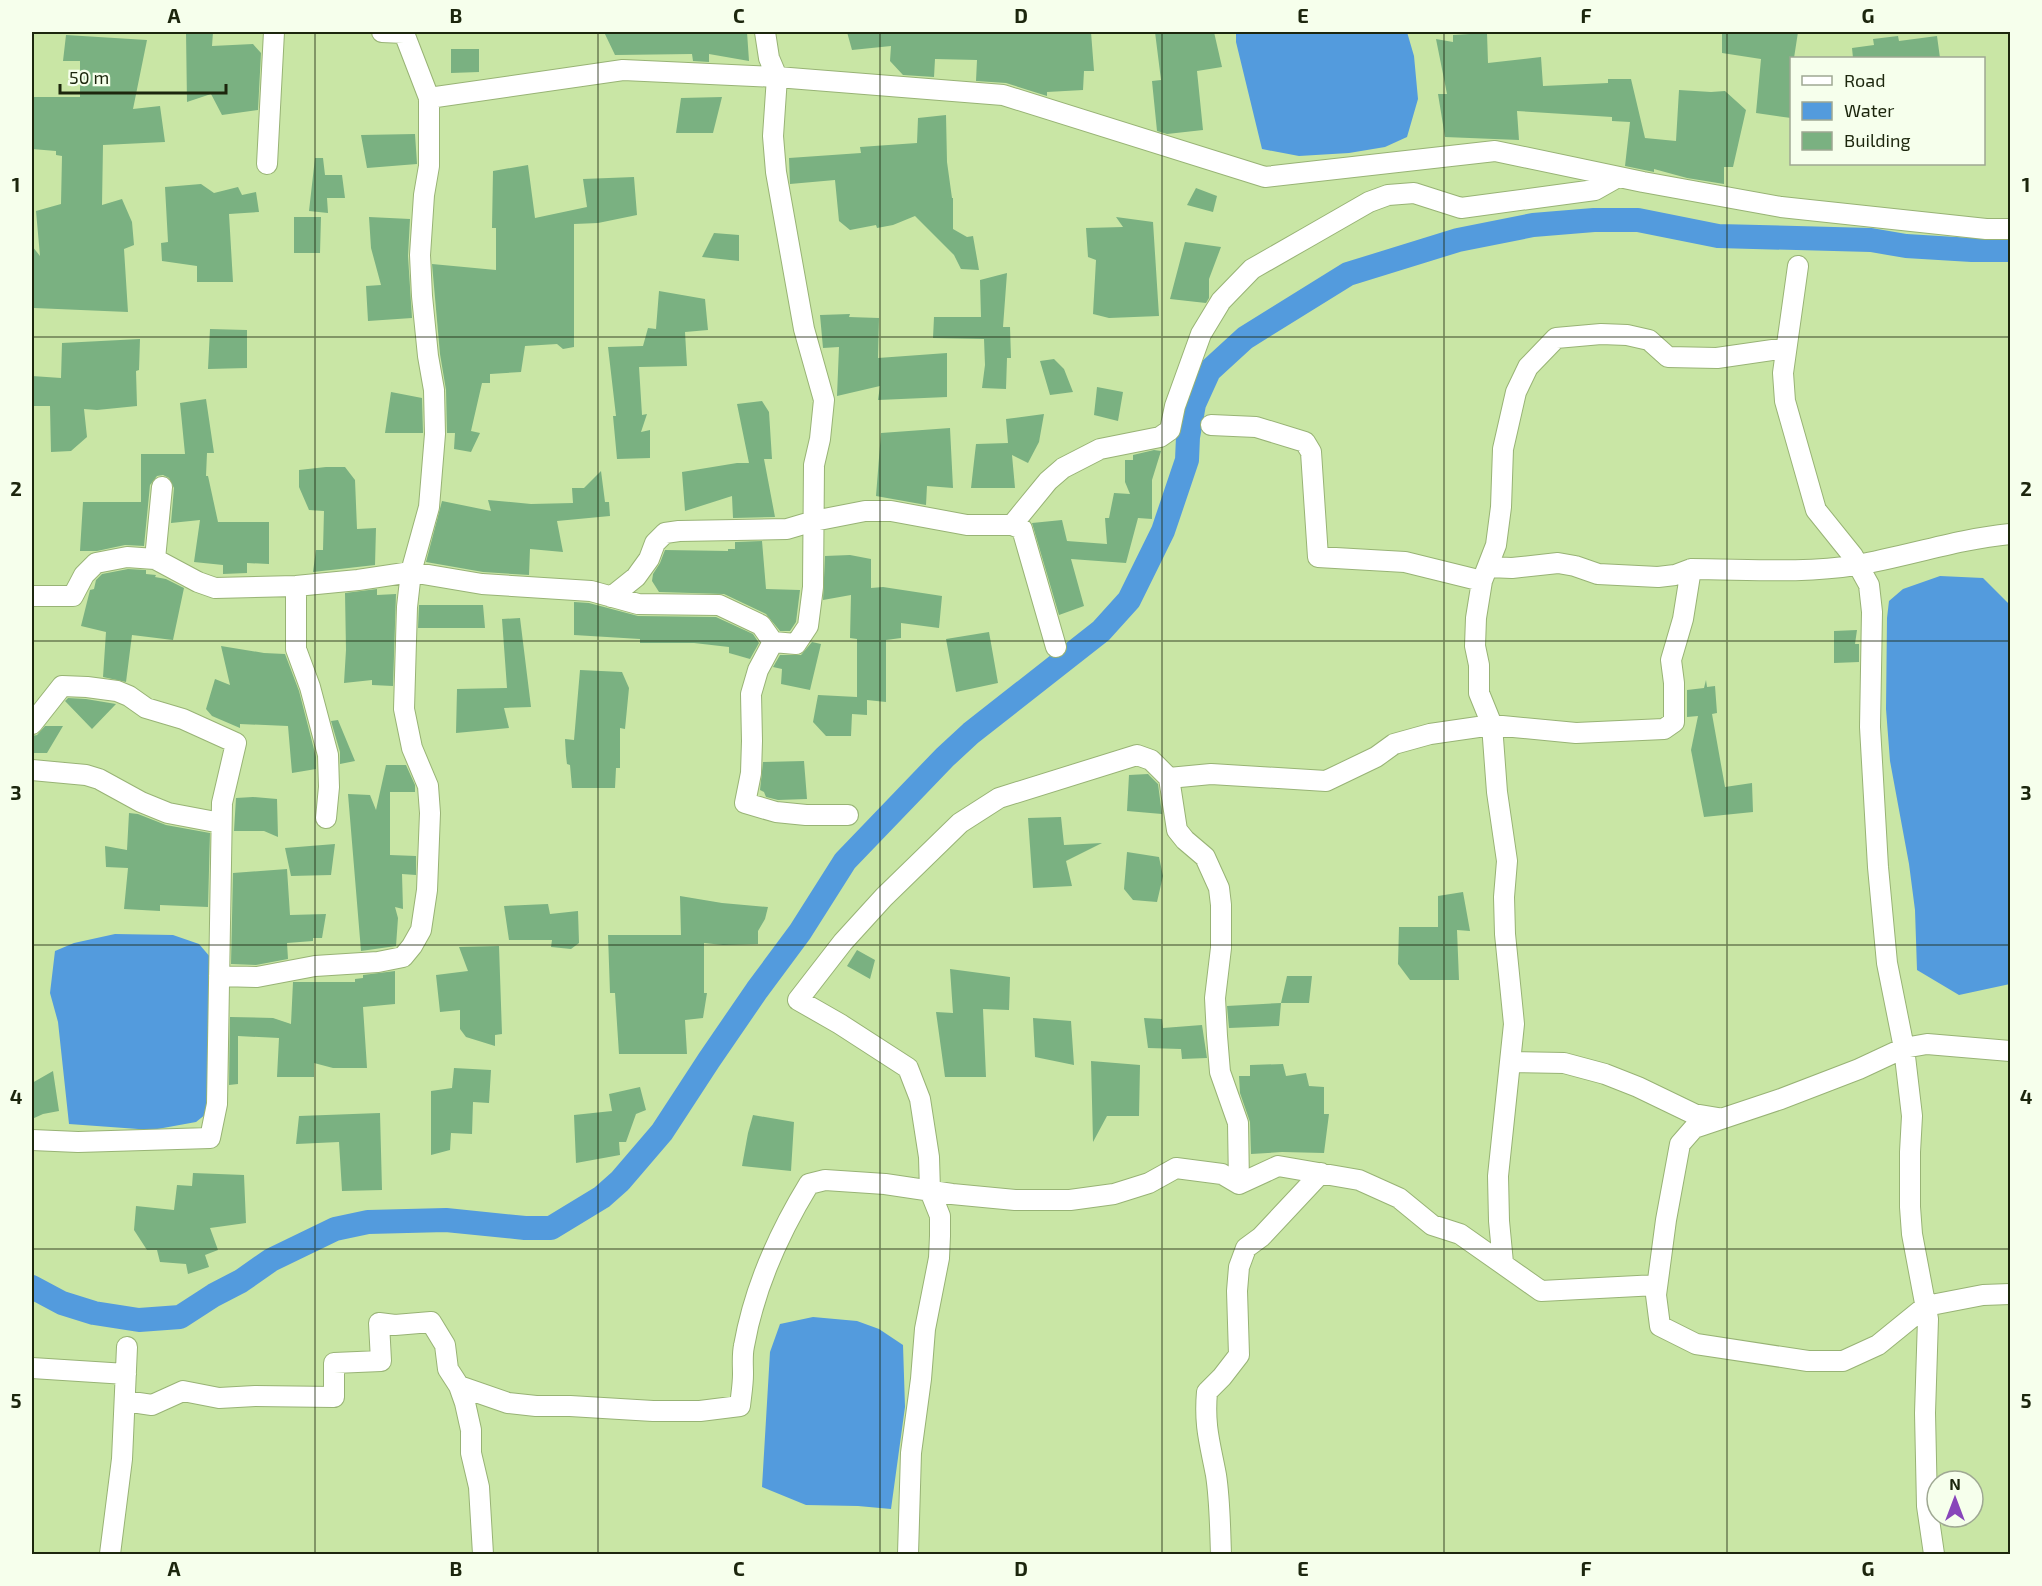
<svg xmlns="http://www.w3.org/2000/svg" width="2042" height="1586" font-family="'Exo 2',sans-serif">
  <rect width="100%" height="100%" fill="#c9e6a5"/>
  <!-- water -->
  <path fill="#539bdd" d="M1236,32h171l7,24 4,43 -11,38 -22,10 -36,6 -50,3 -37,-7 -26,-107z
    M1940,576l43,2 27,27v379l-51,11 -42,-25 -2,-60 -6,-46 -19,-103 -4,-52 1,-91 2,-17 14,-12z
    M115,934l58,1 26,9 12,14v152l-15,12 -44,8 -83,-6 -11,-102 -8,-29 5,-42 19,-8z
    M813,1317l44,4 22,8 24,16 2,62 -14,102 -33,-3 -52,-1 -44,-18 8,-135 10,-28z"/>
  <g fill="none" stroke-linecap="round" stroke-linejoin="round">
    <!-- canal -->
    <path stroke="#539bdd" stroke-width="24" d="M32,1287l30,16 32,10 45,7 41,-3 34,-22 27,-14 30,-21 64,-31 33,-7 78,-2 79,8h26l51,-31 18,-16 42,-49 47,-72 48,-70 43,-58 45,-71 100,-104 26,-24 130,-102 28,-31 34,-69 24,-71 1,-23 6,-33 15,-33 36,-33 103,-64 110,-34 75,-15 61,-5h44l80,16 153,4 35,6 66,4h38"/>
  </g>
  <!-- building -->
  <path fill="#7ab181" d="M186,32h27l-1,14 41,-2 8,9 -3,57 -36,5 -11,-21 -24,8z
    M604,32h143l2,29 -40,-7v8l-16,-1 -1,-7 -77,1z
    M847,32h244l3,39h-10l-1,19 -36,2v4l-41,-13 -30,-2 1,-21 -42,-1 -1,18 -31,-2 -13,-14 1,-15 -39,4z
    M1155,32h59l8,35 -25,4 6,59 -36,4 -10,-3 -5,-50 9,-1z
    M1722,32h76l-4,26h-3v60l-35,-5 5,-54 -39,-6z
    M1487,33l1,30 53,-6 2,29 65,-3v-4h23l14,59 31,3 3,-51 32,2 14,-1 21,19 -13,57h-9v17l-37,-6 -33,-9v3l-29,-6 5,-44 -18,-1v-4l-95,-6 2,29 -74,-3 -7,-43h9l-11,-55 17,3v-7z
    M66,35l81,5 -14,69 27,-3 5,36 -62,3 -1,60 20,-6 10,23 2,23 -10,4 4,63 -94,-4 -2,-62 8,10 -4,-45 25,-7 1,-48 -6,-1v-4l-24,-2v-52h48v-36h-17z
    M1898,36l1,5 38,-5 3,22h-87l-1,-10 22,-3 -1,-6z
    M451,49h28v23l-28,1z
    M722,97l-9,36h-37l5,-35z
    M946,115l1,47 5,36h1v31l14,8 6,-1 6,34 -18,-1 -7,-14 -39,-39 -22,9 -16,3 -1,-3 -26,5 -11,-9 -4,-41 -45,4 -1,-26 72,-5 -1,-6 57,-4 1,-25z
    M415,134l2,30 -50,4 -6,-33z
    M315,158h8l2,17h17l3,23h-18l1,15 -19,-2z
    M528,165l7,53 52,-11 -4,-28 51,-2 3,38 -39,8 -24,1v123l-11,2 -6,-5 -32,2 -4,26 -31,2v9h-8l-11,48 9,2 -9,19 -17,-3 1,-16h-8l-1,-43 -6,-36 -8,-90 64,6v-42h-4l1,-57z
    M201,184l13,9 24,-6 4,8 14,-3 3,20 -30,2 4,68h-36v-16l-35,-5 -1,-18 7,-1 -3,-55z
    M1196,188l21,8 -4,16 -26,-7z
    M294,217h27l-1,36h-26z
    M369,217l41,2 -2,37 4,62 -44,3 -2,-35 15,-1 -10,-37z
    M1116,217l37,5 6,94 -50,2 -16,-4 3,-54 -8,-3 -2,-29 37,-1z
    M714,233l25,2v26l-37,-4z
    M1185,242l36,5 -12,32v19l-3,5 -36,-4z
    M1007,273l-4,54h7l1,31h-4l-1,31 -24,-1 3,-23 -1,-26 -51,-1 1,-21h47l-1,-37z
    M659,291l46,8 3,31 -23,2 2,34 -48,1 3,48 5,-1 -6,18 9,-2v28l-33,1 -4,-43h3l-8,-69 35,-1 5,-18 8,1z
    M850,314l-1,3 30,1 -1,40 69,-5v44l-69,3 2,-14 -43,10 2,-49 -16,1 -3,-33z
    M210,329l37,1v38l-39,1z
    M140,339l-1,31 -3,1 1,35 -40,4 -13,-1 3,28 -16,14 -20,1 -1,-46h-18v-30l29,2 1,-35z
    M1054,359l10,10 9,23 -23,3 -10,-34z
    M1097,387l26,5 -5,29 -24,-6z
    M391,392l31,6 1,35h-38z
    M206,399l8,54h-7l-1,23h2l10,46h51v42l-22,-1v10l-24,1v-9l-29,-3 6,-42 -29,3 3,-35 -5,-10 -6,-3 -6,1 -7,9 -6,61 -19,-1 -28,6h-17l3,-49h58v-48h44l-5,-51z
    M762,401l7,11 3,47h-8l11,58 -42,1 -1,-22 -47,15 -3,-39 55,-9h12l-12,-59z
    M1044,414l-5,28 -11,21 -16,-8 3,33h-44l5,-44 32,-1 -2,-24z
    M950,428l3,60 -26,-2 -1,19 -50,-9 5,-63z
    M1154,450l7,1 -9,29v39l-14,-1 -12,45 -55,-4 13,47 -25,9 -27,-92 30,-3 5,21 40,3 -2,-26h4l5,-25 16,1 -5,-12v-22h8v-5z
    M326,467h19l10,13 2,49 19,-1 -1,37 -62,7 3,-22h7l1,-39 -15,-1 -10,-23v-17z
    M601,471l4,31h4l1,14 -53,5 6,31 -33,-3 -1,26 -46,-3 -57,-10 16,-61 49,10 -3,-11 43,4 42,-1 -1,-15h12z
    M762,541l4,48 34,1 -4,32 -6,9h-10l-14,-17 -42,-20 -65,-2 -7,-11 1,-7 7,-11 5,-13 63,1v-2h7v-7z
    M850,555l21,4v29l12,-1 59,9 -3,32 -38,-5v15l-15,2v62l-19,-2v15l-15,-1 -1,22h-25l-13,-14 5,-27 39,2v-58l-7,-1 1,-43 -28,5 2,-44z
    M128,569l18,1v4l10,1 -1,2 11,2 18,9 -11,52 -41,-5 -6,47 -23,-5 3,-45 -25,-6 9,-36 4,-1 2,-9 6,-6z
    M377,589v6l19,-1 -3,92 -21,-1v-5l-28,3 2,-33 -1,-57z
    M574,602l15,1 49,13 78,1 37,17 6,9 -9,16 -21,-6v-6l-35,-4h-54v-4l-66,-4z
    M419,605h64l2,23h-67z
    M520,618l11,89 -27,1 5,20 -53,5 1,-44 50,-1 -5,-69z
    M1857,630l-2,14h4v18l-25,1v-32z
    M989,632l9,51 -42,9 -10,-53z
    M812,642l9,2 -11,46 -29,-6 1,-15 -9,-2 7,-12h21z
    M221,646l43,7 21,1 14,37 17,66v12l-24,4 -4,-47 -48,-2v4l-28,-12 -6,-7 9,-30 15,6z
    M580,670l42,2 7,16 -4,41 -5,-1v40h-4l-1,20h-43l-2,-23 -3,-1 -1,-8 -1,-17 9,1z
    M1706,680l1,7 8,-1 2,27 -5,1 13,73 27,-4 1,29 -49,5 -13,-67 7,-34 -11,1v-27l17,-2z
    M68,698l18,1 30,5 -24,25 -27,-28z
    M338,720l17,41 -15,3v-12l-9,-31z
    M45,726h18l-16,27h-15v-17l5,-1z
    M804,761l3,38 -29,1 -12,-3 -2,-5 -4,-2 3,-28z
    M386,765h20l9,20v7h-25v63l26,1v19l-14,-1 1,35 -8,-2 3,11 -2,28 -35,5 -13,-157 22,1 6,15z
    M1148,774l10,10 4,30 -35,-3 2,-36z
    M253,797l24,2 1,38 -14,-6h-30l2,-33z
    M129,813l9,1 28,11 44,8 -2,74 -48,-2v6l-36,-2 4,-41 -22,-1 -1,-21 22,4z
    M1061,817l3,28 38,-2 -36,18 6,25 -39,2 -5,-70z
    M335,844l-4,31 -40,1 -6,-28z
    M1127,852l32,5 4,19 -6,26 -24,-2 -9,-11z
    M287,869l3,46 36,-1 -4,24h-9v3l-26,2 1,16 -32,6 -25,-1 2,-91z
    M1463,892l7,39 -13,-1 2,50h-49l-12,-16 1,-37h39v-31z
    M680,896l42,7 46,4 -3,12 -7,12v13l-35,1 -19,-2v50h3l-4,25 -18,2 2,34h-68l-4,-61h-5l-2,-58h73z
    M548,904l2,10 28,-3 1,32 -8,6 -20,-2 1,-7h-43l-5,-34z
    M499,946l3,88 -7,1v11l-29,-9 -6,-8v-19l-20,2 -4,-37 32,-4 -9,-24z
    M857,950l18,10 -5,19 -23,-13z
    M950,969l60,8 -1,33 -26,-1 3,68h-41l-9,-65 17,1z
    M395,971v33l-32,3 4,61h-34l-19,-5v14h-37l2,-39 -41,-2v48l-9,1 1,-68 43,1 18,6 2,-42h62v-3l8,-1v-3z
    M1287,976h25l-3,27h-28z
    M1281,1003l-2,23 -50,2 -2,-22z
    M1033,1018l38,3 3,44 -39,-8z
    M1144,1018l18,1 1,9 39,-3 5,33 -25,1 -1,-10 -33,-1z
    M1091,1061l49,4 -1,51h-32l-14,26z
    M1283,1064l3,12 20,-3 3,13 15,1v27h5l-5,39 -42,-1 -31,2 -1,-32 -10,-29 -1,-17h11v-11z
    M454,1068l37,2 -2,33 -16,-1 -1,32 -21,-1 -1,17 -19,5v-64l21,-3z
    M53,1071l6,40 -16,3 -11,5v-36z
    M640,1087l6,23 -10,4 -10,28h-7l1,13 -44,8 -2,-48 38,-4 -3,-17z
    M380,1113l2,77 -40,1 -3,-49 -43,2 3,-28z
    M753,1115l41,7 -3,49 -49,-5 6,-33z
    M193,1173l51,2 2,48 -36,5 8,22 -13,5 4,12 -21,7 -2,-10 -26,-2 -3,-12h-10l-13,-20 2,-24 38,4 3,-25 15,1z"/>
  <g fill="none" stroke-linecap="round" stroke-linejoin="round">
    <!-- minor casing -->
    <g stroke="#98b375" stroke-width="22">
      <path id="minor" d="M382,32l22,1 25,65 194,-28 154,7 226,18 262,82 230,-26 148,31 138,25 205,22h24
        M765,32l4,26 8,19 -4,59 3,36 28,157 20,71 -4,39 -6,26 -1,122 -5,39 -12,18 -23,-2
        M267,164l7,-132
        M1798,266l-15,107 2,28 31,109 37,46 16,29 3,27 -2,115 8,140 9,96 17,85 8,68 -2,36v55l2,27 16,85 -3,94 2,93 7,48
        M1211,425l45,2 49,15 6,10 7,105 87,5 77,19 14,-36 5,-38 2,-58 13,-57 12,-25 28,-29 45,-4 26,1 22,5 19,17 49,1 69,-10
        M1012,525l10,4 34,118
        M155,559l7,-72
        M1488,567l24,1 46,-5 17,3 23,8 60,3 17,-2 16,-6
        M1482,581l-6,37 -1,28 4,19v28l13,32 84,8 88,-4 10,-7v-39l-3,-23 12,-41 8,-50c54,0 111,5 166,-4 51,-9 101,-26 153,-31
        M296,586v63l14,38 18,68 1,32 -3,31
        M32,596h41l11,-21 12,-12 31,-6 28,2 43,23 17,6 81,-2 62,-6 53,-8 71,12 109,7 47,13 81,1 42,20 12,17 -15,28 -7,24 1,47 -1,32 -6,30 31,9 30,3h42
        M611,597l25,-20 13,-18 6,-16 10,-10 14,-2 108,-2 27,-8 51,-10h26l76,14h45l36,-44 15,-13 37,-19 60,-12 10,-7 5,-24 26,-72 20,-33 31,-32 56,-32 61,-35 19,-7 26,-2 47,15 134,-18 23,-13
        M32,724l30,-38 25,1 30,4 12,5 17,12 37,11 53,24 -14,60 -5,301 -7,34 -132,4 -46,-2
        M32,770l54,5 13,4 42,23 27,11 53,10
        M1169,778l8,52 8,10 20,17 14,31 2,17v43l-6,50 2,38 3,36 18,51 1,61
        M219,976l38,1 58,-11 63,-4 25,-5 9,-11 9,-16 6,-40 3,-77 -2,-27 -16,-38 -8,-39 3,-102 4,-35 18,-65 6,-73 -1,-44 -6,-34 -6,-60 -2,-41 4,-60 5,-29v-68
        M2010,1051l-83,-7 -23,4 -45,21 -78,30 -87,29 -14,16 -14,76 -10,75 4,31 36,18 112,17h35l35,-16 48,-39 57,-11 27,-1
        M1510,1062l54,1 41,11 33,13 56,27 24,4
        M32,1368l94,6
        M459,1386l49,17 28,3h34l83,5h47l40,-5c1,-10 3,-21 3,-32 0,-9 -1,-19 1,-28 10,-57 35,-113 65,-162l16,-4 60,4 67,10 63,6h55l44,-6 35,-11 27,-15 46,6 17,10 39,-18 81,14 40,18 33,27 28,9 81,57 116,-6
        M125,1401l27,4 31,-14 36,7 36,-2 79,1v-34l47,-2 -2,-38 16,2 36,-3 14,23 3,24 11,17 6,17 6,27v23l8,34 4,67
        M110,1554l12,-95 5,-112
        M908,1554l3,-101 10,-74 4,-50 14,-71 1,-22v-20l-10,-25 -1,-34 -9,-58 -12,-31 -68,-44 -42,-24 45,-58 41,-45 76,-74 39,-25 138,-43 14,5 18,18 42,-4 115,7 50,-24 18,-13 36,-10 62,-9 5,67 10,69 -3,36 1,37 9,90 -16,152 1,45 4,42
        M1221,1554c-1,-26 -1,-53 -5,-79 -6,-32 -12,-49 -9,-83l15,-15 17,-22 -2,-64 2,-24 7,-19 15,-11 60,-64"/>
    </g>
    <!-- minor -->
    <use href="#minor" stroke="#fff" stroke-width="20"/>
  </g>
  <!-- grid -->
  <path fill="none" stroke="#1c260d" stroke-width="1.5" stroke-opacity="0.55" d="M315,32v1522M598,32v1522M880,32v1522M1162,32v1522M1444,32v1522M1727,32v1522M32,337h1978M32,641h1978M32,945h1978M32,1249h1978"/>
  <!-- border -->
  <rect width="2042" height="1586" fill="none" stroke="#f6ffec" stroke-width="66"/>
  <!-- legend -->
  <rect x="1790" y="57" width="195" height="108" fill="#f6ffec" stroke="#9fa893" stroke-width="1.5"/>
  <rect x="1802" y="76" width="30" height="9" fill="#ffffff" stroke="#9fa893" stroke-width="1.5"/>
  <text x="1844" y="87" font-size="18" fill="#1c260d">Road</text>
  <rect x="1802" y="102" width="30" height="18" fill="#539bdd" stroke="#9fa893" stroke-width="1.5"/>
  <text x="1844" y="117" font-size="18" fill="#1c260d">Water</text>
  <rect x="1802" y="132" width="30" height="18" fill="#7ab181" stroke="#9fa893" stroke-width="1.5"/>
  <text x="1844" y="147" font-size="18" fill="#1c260d">Building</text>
  <!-- north arrow -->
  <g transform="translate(1955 1499)"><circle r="28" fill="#f6ffec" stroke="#9fa893" stroke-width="1.5"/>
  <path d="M0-4.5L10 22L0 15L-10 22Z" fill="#8846ba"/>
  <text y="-9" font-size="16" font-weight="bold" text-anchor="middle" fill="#1c260d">N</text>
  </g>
  <!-- scale -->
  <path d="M60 84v9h166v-9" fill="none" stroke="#1c260d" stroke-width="3"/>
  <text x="69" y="84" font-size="18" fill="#1c260d" stroke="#f6ffec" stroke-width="4.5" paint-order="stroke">50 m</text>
  <rect x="33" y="33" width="1976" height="1520" fill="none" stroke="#1c260d" stroke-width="2"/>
  <g font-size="20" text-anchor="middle" font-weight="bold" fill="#1c260d">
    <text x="174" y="23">A</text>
    <text x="456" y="23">B</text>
    <text x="739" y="23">C</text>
    <text x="1021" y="23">D</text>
    <text x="1303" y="23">E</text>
    <text x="1586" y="23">F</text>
    <text x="1868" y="23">G</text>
    <text x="16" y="192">1</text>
    <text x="2026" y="192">1</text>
    <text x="16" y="496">2</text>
    <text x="2026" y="496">2</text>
    <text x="16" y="800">3</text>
    <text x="2026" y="800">3</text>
    <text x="16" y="1104">4</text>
    <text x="2026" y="1104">4</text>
    <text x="16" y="1408">5</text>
    <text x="2026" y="1408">5</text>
    <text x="174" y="1576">A</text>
    <text x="456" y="1576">B</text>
    <text x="739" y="1576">C</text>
    <text x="1021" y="1576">D</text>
    <text x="1303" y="1576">E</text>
    <text x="1586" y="1576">F</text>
    <text x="1868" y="1576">G</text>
  </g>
</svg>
